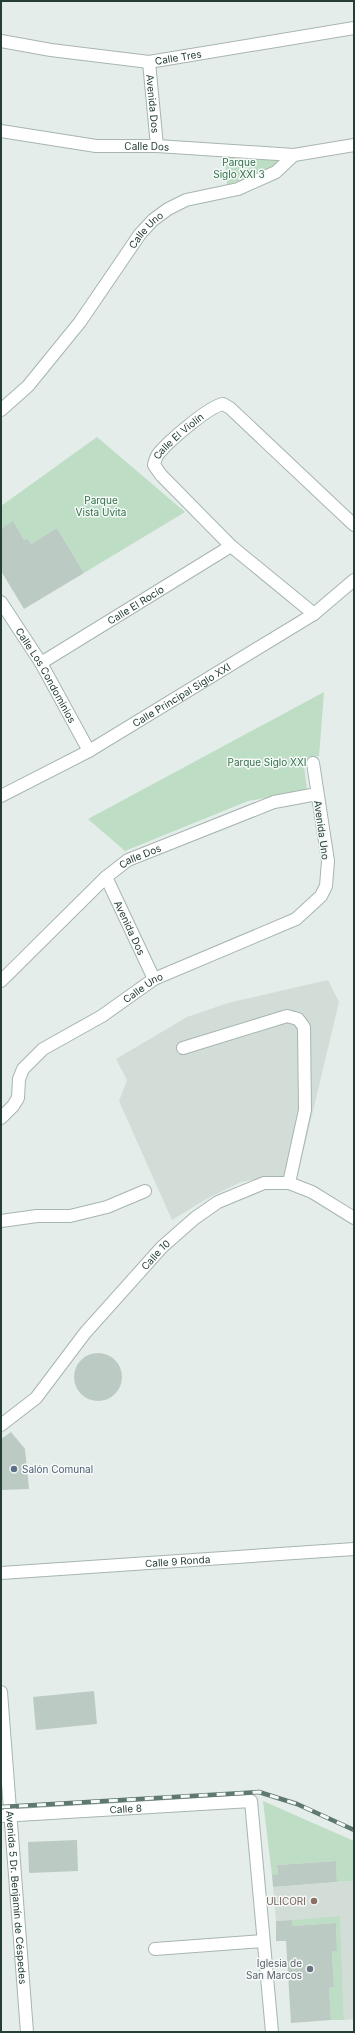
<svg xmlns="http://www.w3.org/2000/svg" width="355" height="2033" font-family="Inter,sans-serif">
  <rect width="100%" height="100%" fill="#e4ede9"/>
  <!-- built -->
  <path fill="#d2ddd7" d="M328,980l11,22 -42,176 -29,-1 -27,5 -33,16 -36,22 -53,-119 8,-21 -11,-21 71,-42 41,-14z
    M354,1881v138l-10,1 -4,-103 -64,4 -3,-34z"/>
  <!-- green -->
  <path fill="#beddc5" d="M225,155l56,3 -9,11 -45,16z
    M97,437l88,75 -101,61 -27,-45 -26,16 -4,-6 -3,2 -11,-18 -12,7v-23z
    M324,692l-5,64 -16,2 4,32 -59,11 -123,50 -37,-32z
    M263,1801l91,40v40l-17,1 -1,-21 -59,4 1,9 -6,1z
    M340,1916l4,104h-13l-2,-32 5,-1 -2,-36 5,-1 -1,-27 -44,3v-6z"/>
  <!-- building -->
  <path fill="#bccac4" d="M13,521l11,19 3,-2 4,6 26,-16 27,45 -60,36 -23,-38v-42z
    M74 1377a24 24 0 1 1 48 0a24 24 0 1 1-48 0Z
    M11,1432l14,17 4,40 -28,1v-51z
    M94,1691l3,33 -61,6 -3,-33z
    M77,1840l1,31 -49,2 -1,-31z
    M336,1861l1,21 -64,5 -1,-12 6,-1 -1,-9z
    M292,1920v6l44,-3 1,28h-5l2,36 -5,1 2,32 -40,3 -5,-82h-10v-20z"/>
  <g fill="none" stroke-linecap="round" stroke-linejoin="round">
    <!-- minor casing -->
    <g stroke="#a7b5b0" stroke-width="14">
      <g id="minor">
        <path id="s1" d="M1,41l50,9 98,12 205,-34"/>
        <path id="s2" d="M149,62l8,84"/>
        <path id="s3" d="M1,131l95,15h61l137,9 60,-10"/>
        <path id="s4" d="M1,410l27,-24 52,-64 60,-88 13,-14 15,-11 18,-9 52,-11 38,-17 18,-17"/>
        <path id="s5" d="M1,602l40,61 48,88"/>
        <path id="s6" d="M314,614l-83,-68 -70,-71 -7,-10c1,-4 2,-9 5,-12 10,-12 49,-46 64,-49l7,4 124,117"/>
        <path id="s7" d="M41,663l190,-117"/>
        <path id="s8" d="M1,796l88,-45 225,-137 40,-34"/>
        <path id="s9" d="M106,877l48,102"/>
        <path id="s10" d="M1,981l105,-104 22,-17 146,-58 43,-8"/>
        <path d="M183,1048l104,-32 11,3 6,8 1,83 -16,73"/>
        <path id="s11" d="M1,1118l12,-12 5,-8 1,-19 4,-10 20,-20 59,-33 52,-37 142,-60 25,-23 5,-10 2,-25 -15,-98"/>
        <path d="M1,1221l36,-5h33l37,-9 38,-16"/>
        <path id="s12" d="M1,1425l35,-27 49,-65 77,-86 33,-29 23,-16 46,-19h25l23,9 42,26"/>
        <path id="s13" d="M1,1573l353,-24"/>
        <path id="s14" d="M1,1692l26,340"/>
        <path id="s15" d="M1,1816l250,-15 21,231"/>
        <path d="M155,1949l108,-8"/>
      </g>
    </g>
    <!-- minor -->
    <use href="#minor" stroke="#fff" stroke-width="12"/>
    <!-- rail casing -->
    <g stroke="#5f7971" stroke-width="4.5">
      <path id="rail" d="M1,1807l258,-15 38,12 57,26"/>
    </g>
    <!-- rail -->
    <use href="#rail" stroke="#f5f9f7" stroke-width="3" stroke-dasharray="9" stroke-linecap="butt"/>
  </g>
  <!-- markers -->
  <circle fill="#5c6f8a" stroke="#f5f9f7" stroke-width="1.5" cx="14" cy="1469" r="4"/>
  <circle fill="#8d6e63" stroke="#f5f9f7" stroke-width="1.5" cx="314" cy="1901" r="4"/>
  <circle fill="#6b7280" stroke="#f5f9f7" stroke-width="1.5" cx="310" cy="1969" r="4"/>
  <g text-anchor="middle" stroke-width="3" stroke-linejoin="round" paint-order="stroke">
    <!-- street labels -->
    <g font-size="10" fill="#243e36" stroke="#f5f9f7">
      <text dy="4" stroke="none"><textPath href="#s1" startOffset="179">Calle Tres</textPath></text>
      <text dy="4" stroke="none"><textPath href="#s2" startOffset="42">Avenida Dos</textPath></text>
      <text dy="4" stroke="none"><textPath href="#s3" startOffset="147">Calle Dos</textPath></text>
      <text dy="4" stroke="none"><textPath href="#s4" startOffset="232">Calle Uno</textPath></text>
      <text dy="4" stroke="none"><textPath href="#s6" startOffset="258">Calle El Violín</textPath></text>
      <text dy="4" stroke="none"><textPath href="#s7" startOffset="111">Calle El Rocío</textPath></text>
      <text dy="4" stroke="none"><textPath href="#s5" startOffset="86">Calle Los Condominios</textPath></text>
      <text dy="4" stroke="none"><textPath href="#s8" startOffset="207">Calle Principal Siglo XXI</textPath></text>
      <text transform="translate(322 830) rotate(82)" y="4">Avenida Uno</text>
      <text dy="4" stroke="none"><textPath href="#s10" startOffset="188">Calle Dos</textPath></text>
      <text dy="4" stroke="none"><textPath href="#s9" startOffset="56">Avenida Dos</textPath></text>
      <text dy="4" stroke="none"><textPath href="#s11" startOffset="202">Calle Uno</textPath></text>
      <text dy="4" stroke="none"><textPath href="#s12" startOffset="231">Calle 10</textPath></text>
      <text dy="4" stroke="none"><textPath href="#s13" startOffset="177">Calle 9 Ronda</textPath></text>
      <text dy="4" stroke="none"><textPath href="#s15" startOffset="125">Calle 8</textPath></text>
      <text dy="4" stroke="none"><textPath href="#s14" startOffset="206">Avenida 5 Dr. Benjamín de Céspedes</textPath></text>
    </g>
    <!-- park labels -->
    <g font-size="10" fill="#307248" stroke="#f5f9f7">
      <text x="239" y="166">Parque<tspan x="239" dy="12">Siglo XXI 3</tspan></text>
      <text x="101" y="504">Parque<tspan x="101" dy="12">Vista Uvita</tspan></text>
      <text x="267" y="766">Parque Siglo XXI</text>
    </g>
    <!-- service labels -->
    <g font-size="10" fill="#4e5e75" stroke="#f5f9f7" text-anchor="start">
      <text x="22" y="1473">Salón Comunal</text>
    </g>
    <!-- education labels -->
    <g font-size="10" fill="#785e54" stroke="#f5f9f7" text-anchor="end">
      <text x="306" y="1905">ULICORI</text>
    </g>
    <!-- worship labels -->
    <g font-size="10" fill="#5b616d" stroke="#f5f9f7" text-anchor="end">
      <text x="302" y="1967">Iglesia de<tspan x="302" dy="12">San Marcos</tspan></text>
    </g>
  </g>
  <!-- border -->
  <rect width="355" height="2033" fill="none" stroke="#243e36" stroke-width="4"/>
</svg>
